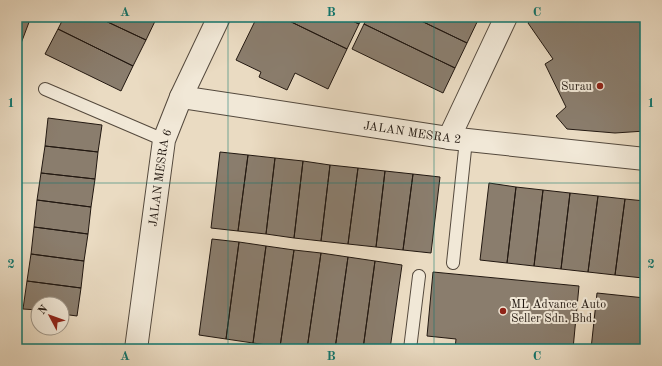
<svg xmlns="http://www.w3.org/2000/svg" width="662" height="366" font-family="'Old Standard TT',serif">
  <rect width="100%" height="100%" fill="#eadbc2"/>
  <filter id="stains"><feTurbulence type="fractalNoise" baseFrequency=".005" numOctaves="4"/><feColorMatrix values="0 0 0 0 .2 0 0 0 0 .09 0 0 0 0 .02 0 0 0 .5 -.17"/></filter>
  <radialGradient id="worn" r=".72"><stop offset=".6" stop-color="#630" stop-opacity="0"/><stop offset="1" stop-color="#630" stop-opacity=".3"/></radialGradient>
  <!-- building -->
  <path fill="#8a7d6d" stroke="#221811" d="M17,17h14l-14,37z
    M64,17h33l49,23 -13,26 -75,-37z
    M97,17h60l-11,23z
    M257,17h24l66,32 -19,40 -33,-16 -8,17 -28,-13 2,-5 -25,-12z
    M281,17h63l15,7 -12,25z
    M344,17h19l-4,7z
    M368,17h45l54,26 -12,25 -91,-44z
    M413,17h63l3,1 -12,25z
    M533,17h112v114l-30,2 -48,-4 -11,-13 10,-9 -21,-43 8,-5 -25,-36z
    M364,24l91,44 -12,25 -91,-44z
    M58,29l75,37 -12,25 -76,-37z
    M48,118l54,7 -4,27 -53,-6z
    M45,146l53,6 -3,27 -54,-6z
    M220,152l28,3 -10,76 -27,-3z
    M248,155l27,3 -9,76 -28,-3z
    M275,158l28,3 -9,77 -28,-4z
    M303,161l27,4 -9,76 -27,-3z
    M330,165l28,3 -10,76 -27,-3z
    M358,168l27,3 -9,76 -28,-3z
    M385,171l28,3 -10,76 -27,-3z
    M41,173l54,6 -4,28 -54,-7z
    M413,174l27,3 -9,76 -28,-3z
    M489,183l27,4 -9,76 -27,-3z
    M516,187l27,3 -9,76 -27,-3z
    M543,190l27,3 -9,76 -27,-3z
    M570,193l28,3 -10,76 -27,-3z
    M598,196l27,3 -10,76 -27,-3z
    M625,199l20,2v61l-2,16 -28,-3z
    M37,200l54,7 -3,27 -54,-7z
    M34,227l54,7 -4,27 -53,-7z
    M212,239l27,3 -13,97 -27,-4z
    M239,242l27,4 -13,97 -27,-4z
    M266,246l28,4 -14,97 -27,-4z
    M294,250l27,3 -14,96 -27,-2z
    M321,253l27,4 -13,92h-28z
    M31,254l53,7 -3,27 -54,-7z
    M348,257l27,4 -12,88h-28z
    M375,261l27,4 -12,84h-27z
    M433,272l146,14 -6,63h-118l1,-10 -29,-3z
    M27,281l54,7 -4,28 -15,-2v-10h-24v6l-15,-1z
    M597,293l48,5v51h-54z"/>
  <g fill="none" stroke-linecap="round" stroke-linejoin="round">
    <!-- service casing -->
    <g stroke="#54493d" stroke-width="14">
      <path id="service" d="M45,89l119,51
        M453,263l13,-123
        M410,349l9,-73"/>
    </g>
    <!-- minor casing -->
    <g stroke="#54493d" stroke-width="24">
      <g id="minor">
        <path id="s1" d="M181,97l268,41 196,21"/>
        <path d="M449,138l57,-121"/>
        <path id="s2" d="M136,349l28,-209 17,-43 38,-80"/>
      </g>
    </g>
    <!-- service -->
    <use href="#service" stroke="#f1e8d7" stroke-width="12"/>
    <!-- minor -->
    <use href="#minor" stroke="#f1e8d7" stroke-width="22"/>
  </g>
  <!-- grid -->
  <path fill="none" stroke="#0f766e" stroke-width="1" stroke-opacity="0.55" d="M228,17v332M434,17v332M17,183h628"/>
  <!-- markers -->
  <g fill="#8f2418" stroke="#f1e8d7" stroke-width="1.5">
    <circle cx="600" cy="86" r="4"/>
    <circle cx="503" cy="311" r="4"/>
  </g>
  <g text-anchor="middle" stroke-width="4" stroke-linejoin="round" paint-order="stroke">
    <!-- poi labels -->
    <g font-size="12" fill="#221811" stroke="#f1e8d7" text-anchor="end">
      <text x="592" y="90">Surau</text>
      <text x="511" y="308" text-anchor="start">ML Advance Auto<tspan x="511" dy="14">Seller Sdn. Bhd.</tspan></text>
    </g>
    <!-- street labels -->
    <g font-size="12" fill="#221811" stroke="#f1e8d7">
      <text dy="4" stroke="none"><textPath href="#s1" startOffset="234">JALAN MESRA 2</textPath></text>
      <text dy="4" stroke="none"><textPath href="#s2" startOffset="173">JALAN MESRA 6</textPath></text>
    </g>
  </g>
  <!-- margin -->
  <rect width="662" height="366" fill="none" stroke="#eadbc2" stroke-width="44"/>
  <!-- north arrow -->
  <g transform="translate(50 316) rotate(311)"><circle r="19" fill="#f1e8d7" stroke="#9e9588"/>
  <path d="M0-3L7 15L0 10L-7 15Z" fill="#8f2418"/>
  <text y="-6" font-size="11" font-weight="bold" text-anchor="middle" fill="#221811">N</text>
  </g>
  <rect x="22" y="22" width="618" height="322" fill="none" stroke="#0f766e" stroke-width="1.5"/>
  <g font-size="13" text-anchor="middle" font-weight="bold" fill="#0f766e">
    <text x="125" y="16">A</text>
    <text x="331" y="16">B</text>
    <text x="537" y="16">C</text>
    <text x="11" y="107">1</text>
    <text x="651" y="107">1</text>
    <text x="11" y="268">2</text>
    <text x="651" y="268">2</text>
    <text x="125" y="360">A</text>
    <text x="331" y="360">B</text>
    <text x="537" y="360">C</text>
  </g>
  <rect width="100%" height="100%" filter="url(#stains)"/>
  <rect width="100%" height="100%" fill="url(#worn)"/>
</svg>
